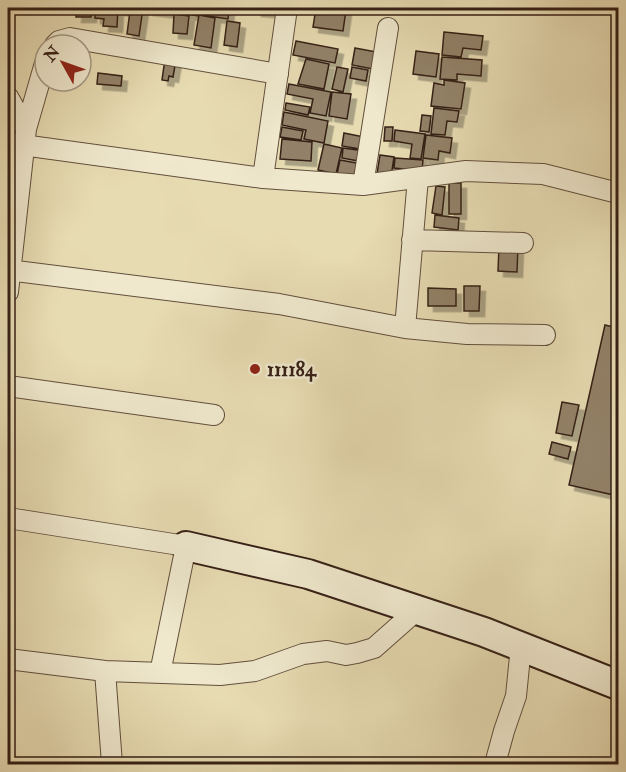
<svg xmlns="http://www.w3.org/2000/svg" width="626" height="772" font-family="'IM FELL Double Pica',serif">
  <defs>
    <filter id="shadow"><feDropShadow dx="5.5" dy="5.5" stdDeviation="0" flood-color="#0004"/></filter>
  </defs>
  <rect width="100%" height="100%" fill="#e7dbb2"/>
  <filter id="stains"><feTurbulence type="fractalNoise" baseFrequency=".00333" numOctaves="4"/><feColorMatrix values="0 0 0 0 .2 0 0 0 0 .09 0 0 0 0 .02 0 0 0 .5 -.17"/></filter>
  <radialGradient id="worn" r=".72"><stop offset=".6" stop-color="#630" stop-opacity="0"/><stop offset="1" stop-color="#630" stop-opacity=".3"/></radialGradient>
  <!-- building -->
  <path fill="#928167" stroke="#362016" stroke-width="1.5" filter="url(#shadow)" d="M77,8h15l-1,9h-15z
    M95,8h23l-1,19 -14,-1 1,-7 -9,-1z
    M120,8h23l-4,28 -12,-2 3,-23 -11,-1z
    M148,8h25l-1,5 -24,-3z
    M176,8h24l-2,8 -23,-4z
    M203,8h26l-1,11 -26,-4z
    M256,8h26l-1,5 -25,-2z
    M316,8l30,2 -3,21 -30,-4z
    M174,14l15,2 -2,18 -14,-1z
    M199,15l16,3 -4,30 -17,-3z
    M227,21l13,2 -3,24 -13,-2z
    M444,32l39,4 -2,14 -18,-2 -2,9 -19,-2z
    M296,41l42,8 -3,14 -42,-8z
    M355,48l27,5 -4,17 -26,-5z
    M416,51l23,3 -3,23 -23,-3z
    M442,57l40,3 -1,16 -24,-2v6l-17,-1z
    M165,59l11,1 -3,17 -4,-1 -1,5 -6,-1z
    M306,59l23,5 -5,25 -26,-5z
    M337,67l11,2 -5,23 -11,-3z
    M352,67l16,3 -2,11 -16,-3z
    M98,73l24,3 -1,10 -24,-2z
    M444,80l21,3 -4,26 -30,-3 3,-23 10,2z
    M289,84l42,8 -5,24 -16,-3 3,-14 -26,-5z
    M332,92l19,2 -4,25 -18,-3z
    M286,103l24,4 -2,8 -23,-5z
    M434,108l25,3 -2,11 -10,-1 -2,14 -14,-1z
    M284,112l44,9 -4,22 -20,-4 2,-9 -24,-5z
    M422,115l9,1 -2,16 -9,-1z
    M282,127l21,4 -2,9 -21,-3z
    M385,127h8l-1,14h-8z
    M395,130l30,4 -4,25 -11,-1 2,-14 -18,-3z
    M344,133l25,5 -3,12 -24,-4z
    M426,135l26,3 -2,15 -11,-2 -1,9 -15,-2z
    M282,139l30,3 -1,19 -31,-2z
    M324,144l18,4 -6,26 -18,-4z
    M343,148l22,3 -1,11 -22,-4z
    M380,155l14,2 -3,20 -14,-3z
    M395,158l28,2 -1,11 -28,-3z
    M340,160l22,4 -3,14 -22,-4z
    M449,183h12v31h-12z
    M436,186l9,1 -3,28 -10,-2z
    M435,215l24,3 -1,12 -24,-3z
    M499,246h19l-1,26 -19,-1z
    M464,286h16l-1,25h-15z
    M428,288l28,1v17h-28z
    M605,325l13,3v168l-49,-11z
    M562,402l17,3 -7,31 -16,-3z
    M552,442l19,5 -3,12 -19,-5z"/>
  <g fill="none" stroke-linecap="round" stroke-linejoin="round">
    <!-- street casing -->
    <g stroke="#624f3d" stroke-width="22">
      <path id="street" d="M55,45l4,-4 11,-3 208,36
        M8,97l18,32 -18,163
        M26,129l19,-66
        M8,143l255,35 100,7 103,-14 77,3 75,19
        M263,178l24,-170
        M363,185l25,-157
        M412,240l111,3
        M8,270l271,34 126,24 62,6 78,1
        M405,328l13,-150
        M8,386l206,29
        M8,518l178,28 -26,127
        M8,659l97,12 7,93
        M105,671l115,4 35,-4 48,-17 24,-3 19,4 11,-2 17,-5 43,-38
        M495,764l9,-33 12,-35 5,-50"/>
    </g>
    <!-- secondary casing -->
    <g stroke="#362016" stroke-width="32">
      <path id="secondary" d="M186,546l122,28 176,58 134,53"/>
    </g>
    <!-- street -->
    <use href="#street" stroke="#efe8cd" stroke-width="20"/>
    <!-- secondary -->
    <use href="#secondary" stroke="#efe8cd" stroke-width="28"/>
  </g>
  <!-- markers -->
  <circle fill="#8f2418" stroke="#efe8cd" stroke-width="2" cx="255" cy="369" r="6"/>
  <g text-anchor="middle" stroke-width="5" stroke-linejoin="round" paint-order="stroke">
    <!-- poi labels -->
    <g font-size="20" font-weight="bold" fill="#362016" stroke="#efe8cd" text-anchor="start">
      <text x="267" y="376">111184</text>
    </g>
  </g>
  <!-- margin -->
  <rect width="626" height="772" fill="none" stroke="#e7dbb2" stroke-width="30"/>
  <rect x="9" y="9" width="608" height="754" fill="none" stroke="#362016" stroke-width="3"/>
  <rect x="15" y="15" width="596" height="742" fill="none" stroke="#362016" stroke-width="1.5"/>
  <!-- north arrow -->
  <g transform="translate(63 63) rotate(310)"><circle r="28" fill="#efe8cd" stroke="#a59884" stroke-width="1.5"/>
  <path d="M0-4.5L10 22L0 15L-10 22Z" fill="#8f2418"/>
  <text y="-9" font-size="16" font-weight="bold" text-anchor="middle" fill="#362016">N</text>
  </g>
  <rect width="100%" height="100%" filter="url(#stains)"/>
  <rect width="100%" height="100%" fill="url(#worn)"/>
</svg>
